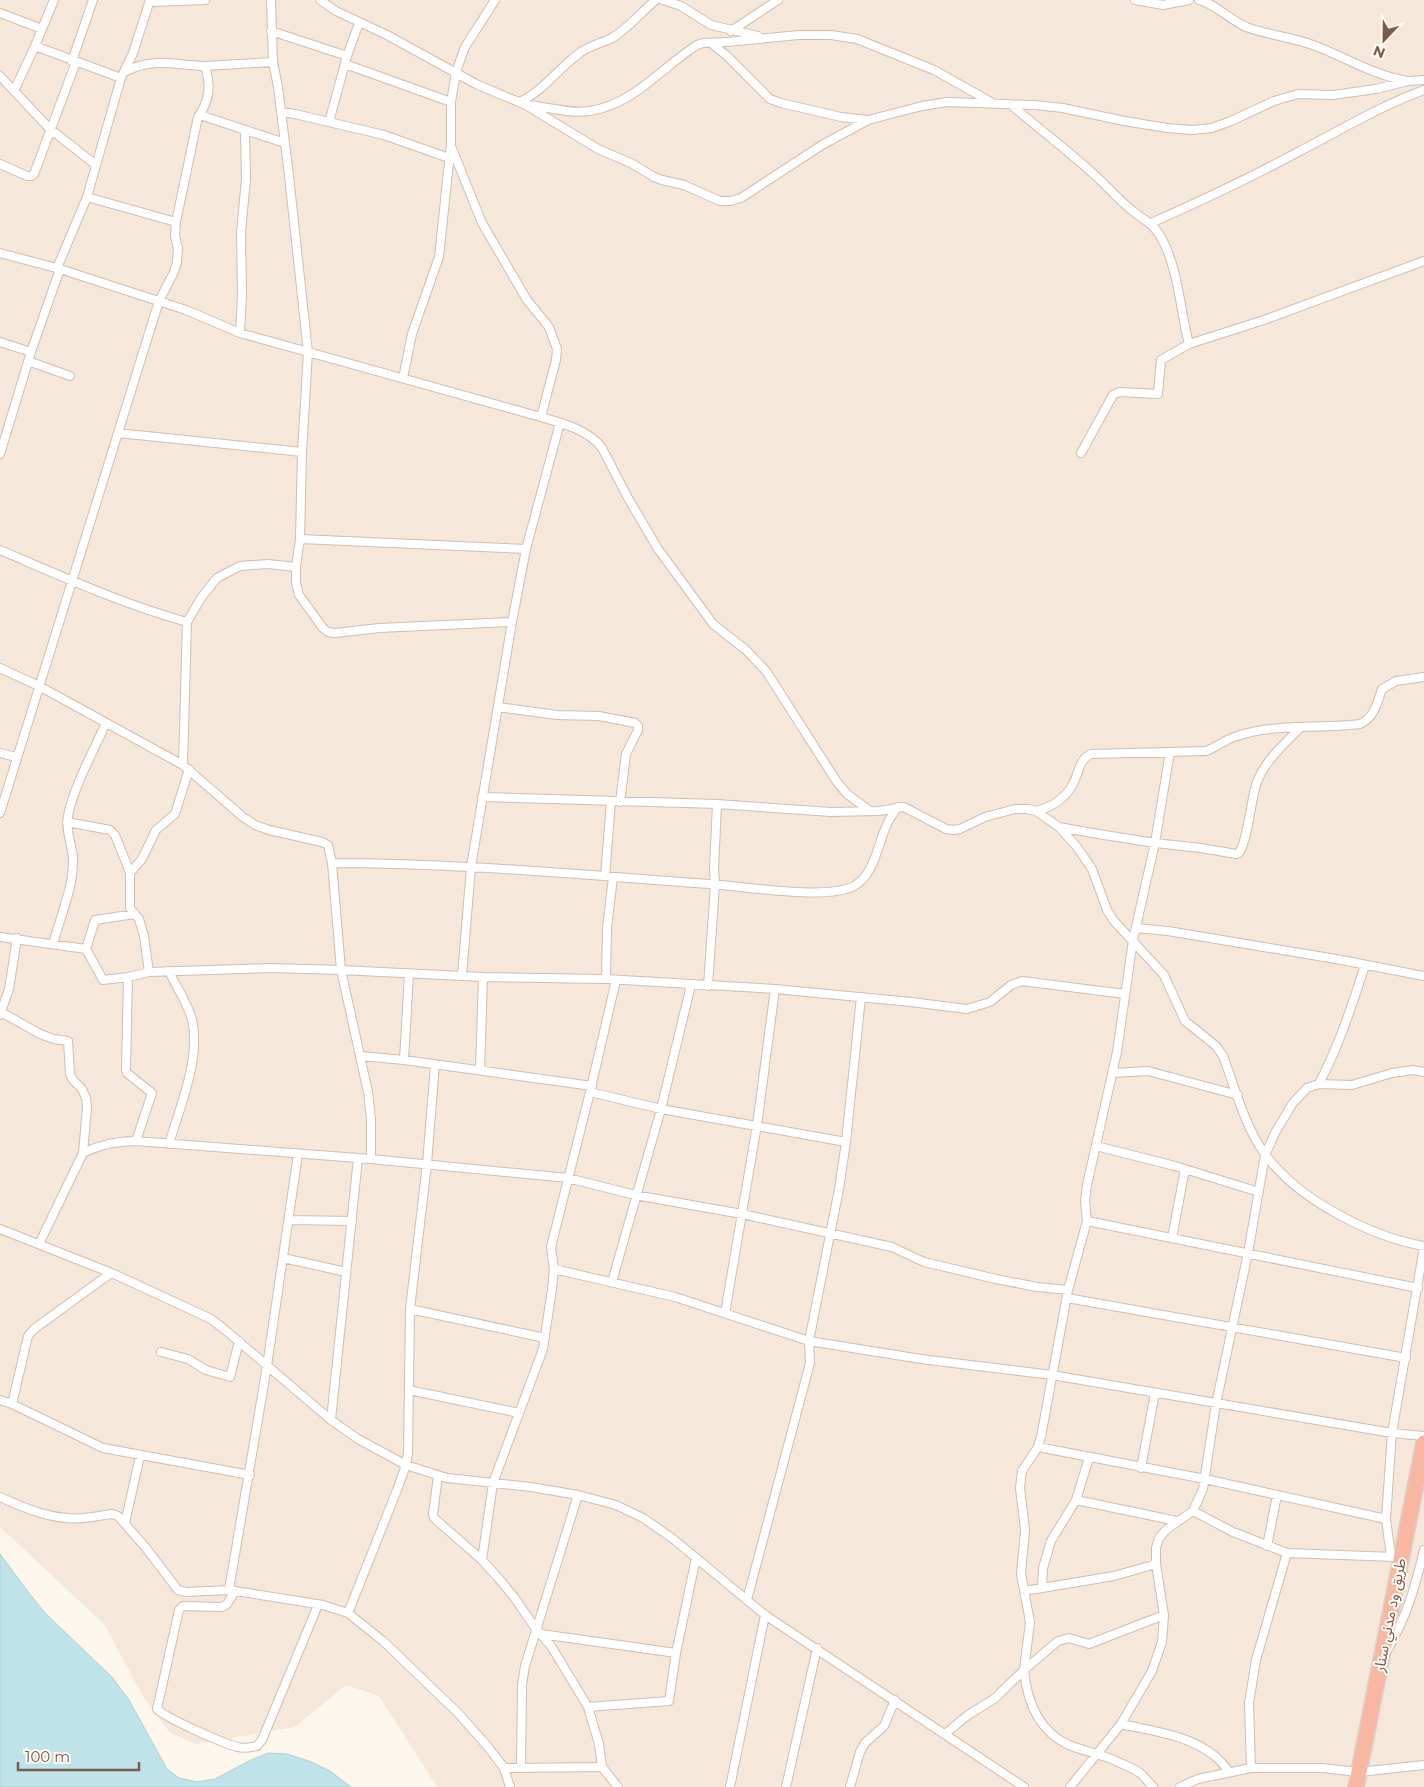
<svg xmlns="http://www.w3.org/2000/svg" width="1424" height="1787" font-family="Montserrat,'Noto Sans Arabic',sans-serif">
  <rect width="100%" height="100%" fill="#fdf6ec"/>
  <!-- residential -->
  <path fill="#f5e8da" d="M0,0h1424v1787h-987l-58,-91 -33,-11 -51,42 -99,17 -26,-11 -26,-35 -40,-74 -104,-97z"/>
  <!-- water -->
  <path fill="#bfe3e8" stroke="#a5d3da" d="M0,1554l29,39 17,21 66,63 17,23 38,69 12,9 18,4 18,-3 34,-18 19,-8 19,1 22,7 21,10 21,16h-351z"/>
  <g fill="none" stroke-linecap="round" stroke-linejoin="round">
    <!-- street casing -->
    <g stroke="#d1beb0" stroke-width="10">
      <path id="street" d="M54,0l-19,46 86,32
        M271,0l2,62 5,25 10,80 20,185 -6,100 -2,87 -4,28v16l3,12 24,33 5,4 7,1 44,-5 133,-6
        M320,0l16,11 51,24 91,50 48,20 72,44 33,14 23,14 8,3 22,5 36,16h10l11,-3 81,-53 46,-25 54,-14 25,-4 87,3 29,3 61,13 43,7 25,2 20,-2 19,-7 43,-20 24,-7 35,1 43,-6 32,-8 16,-1
        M663,0l18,6 30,19 47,11
        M1135,0l28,5 26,-5
        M1199,0c15,3 31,20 47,27 22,8 45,10 67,18 30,11 58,29 90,35
        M150,2l55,-2
        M0,13l42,16
        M271,31l76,25
        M731,31l47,-31
        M711,43l15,12 44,44 11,4 60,14 27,3
        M72,61l21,-61
        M345,64l106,38
        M124,72c29,-15 50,-7 81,-6
        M0,76l50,53 46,36
        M14,91l21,-45
        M520,102c24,-12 36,-31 57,-47 10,-9 23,-11 35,-17 17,-10 29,-26 44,-38
        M1010,104c29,25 60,48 88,74 10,9 19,20 30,29 14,13 26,15 35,34 16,32 17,69 26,103
        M528,105c20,2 42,9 62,6 44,-7 71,-43 107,-66l6,-2 24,-1 72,-7h32l26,4 77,31 57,32
        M281,112l14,2 89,21 65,23
        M200,115l85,28
        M329,122l18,-66 12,-33
        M451,146l31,77 45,77 22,27 8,22 -1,11 -15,57
        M0,164l27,12h5l2,-2 42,-112
        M87,197l89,25
        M1151,223c50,-22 99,-45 147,-71 41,-21 82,-46 126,-62
        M0,253l60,16 126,41 54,23 301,84c21,6 48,13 61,31l26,50 30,51 55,75 33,26 20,21 71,111 10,12 22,16
        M57,268l30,-71 34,-119 12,-25 17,-53
        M240,333l2,-38 -1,-63 5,-53 -1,-48
        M0,342l31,10
        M28,361l42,15
        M403,378l9,-44 27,-77 12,-113v-42l5,-30 9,-25 30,-47
        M118,433l184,19
        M1081,453l32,-58 6,-3 39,2 3,-34 28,-16 75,-24 160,-59
        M0,454l31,-102 29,-83
        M300,539l226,10
        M0,550c61,26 122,54 187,72
        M0,668l39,18 144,79 60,52 12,8 14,5 53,12 6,3 4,18 9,107 27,122 3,27v40
        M498,707l59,8 42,1 36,7 3,3v4l-12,24 -6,48
        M0,753l16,4
        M183,765l4,-143 14,-24 16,-20 23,-12 28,-2 28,3
        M482,797l235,7 114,8 48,-1 25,-4 42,22 8,1 6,-1 25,-12 30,-8h13l8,2 23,16 18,20 15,22 15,41 7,11 50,54 21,46 31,25 7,10c12,32 22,71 42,98 32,45 106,83 159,92
        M1036,811c16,-4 29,-12 37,-27 6,-11 6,-25 18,-30l115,-3c11,-4 20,-12 31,-15 39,-13 83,-7 123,-12 15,-7 17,-21 22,-35l14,-8 28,-4
        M0,813l159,-512 15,-29 3,-10 1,-13 -3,-13 1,-14 22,-105c12,-17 13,-31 7,-51l68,-4
        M67,822l43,8 5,5 12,30 3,8v35l9,11 5,17 5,36
        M1059,827l39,7 57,9 46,5 35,6 3,-1c10,-17 11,-51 18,-71 8,-21 27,-38 43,-54
        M332,863c126,0 252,12 377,21 35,2 113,16 143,3 21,-9 25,-39 33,-58 3,-8 7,-15 13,-22
        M130,873l12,-14 14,-29 19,-16 14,-45
        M605,876l6,-74
        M135,914l-40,6 -9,29 17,31 25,-3 21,-5 123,-4 69,2 142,7 123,2 169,10 136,13 56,7 23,-7 21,-17 11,-4 103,13
        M1136,928l32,3 168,28 88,17
        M0,937l86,12
        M53,944c7,-27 21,-57 20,-86 -1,-14 -8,-28 -5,-42 5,-28 26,-66 38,-93
        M169,971c7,16 19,32 23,49 9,37 -12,87 -23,124
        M462,976l9,-109 41,-245 14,-73 34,-126
        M128,977l-2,93 1,3 25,20 -16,48
        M606,979l1,-51 6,-51
        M708,986l7,-102 -1,-15 3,-65
        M1,1012l8,-23 8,-51
        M0,1015l1,-3 39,22 14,5 14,2 2,33 3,6 9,9 4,9 1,9 -4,46 -44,91
        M361,1056l43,4 188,26
        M404,1060l5,-86
        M480,1070l3,-93
        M1112,1073l36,-2 90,24
        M1319,1084c20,-39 33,-78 46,-119
        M590,1092l71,17 185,33
        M1096,1146l79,20 84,26
        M83,1153c18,-9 34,-12 53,-12l235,18 197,19 67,17 107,19 150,33 32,15 72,17 41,8 31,3
        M289,1220l63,1
        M1087,1221l331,67
        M0,1229l114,45 97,45 13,10 107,91 27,19 48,26 41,13 84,9 47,8 38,10 27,13 29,20 93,77 259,172
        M1172,1238l13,-69
        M283,1258l63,14
        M554,1269l121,28 134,44 112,18 131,16 340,58 32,3
        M612,1282l49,-173 30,-124
        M1067,1298l339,60
        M410,1309l135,29
        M725,1313l32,-188 18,-136
        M161,1352l27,7 18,11 24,7 9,-36
        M409,1390l110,23
        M0,1400l12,4 91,44 147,27
        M12,1404l16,-68 6,-7 77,-56
        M331,1420l27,-262
        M1038,1447l167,32 181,40
        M1141,1468l14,-75
        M438,1476l-5,38 1,4 48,42 18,20 14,17 22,32 15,17 37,61 11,37 3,23 16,20
        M0,1497c26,12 55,24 84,21 10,-1 19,-3 28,-4l6,2 28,32 32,42 8,2 43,-2 94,15 25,8 35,28 75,72 30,34 16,21 6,19
        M1076,1500l101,21
        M1193,1511l40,21 54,21 108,4
        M125,1523l15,-67
        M1267,1546l10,-51
        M1391,1557l-5,-38 6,-86 32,-186
        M482,1560l11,-77 50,-134 9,-60 2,-20 -3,-22 39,-155 26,-112
        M1042,1588l1,-20 8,-27 25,-41 13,-42
        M229,1590l38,-224 31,-212
        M235,1591l-8,13 -5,3 -39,-1 -4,4 -22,99c9,9 67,35 81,38 6,2 13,0 19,-1l5,-6 56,-135
        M1024,1591l90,-15 42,-12
        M747,1600l63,-237 -1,-22 30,-152 7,-47 15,-145
        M348,1613l49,-123 9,-25 2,-12 2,-144 17,-145 8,-100
        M541,1634l135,19
        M1388,1649c19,-34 27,-61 36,-99
        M588,1707l81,-6 7,-48 20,-95
        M1121,1724c32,7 69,11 95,33 5,4 9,10 13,15
        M945,1734l23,-19 26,-16 30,-29 6,-48 -9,-48 4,-44 -5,-42 2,-17 16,-24 3,-10 27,-147 19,-69 -2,-20 2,-16 30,-133 16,-112 22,-97 15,-91
        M504,1768l98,-1
        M521,1768l1,-83 3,-19 53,-171
        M1251,1768l-2,-65 7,-43 31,-107
        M730,1787l35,-172
        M786,1787l31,-139
        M850,1787l10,-35 5,-9 19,-17 11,-26
        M1070,1787l51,-63 31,-53 10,-29 2,-27 -8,-51v-16l3,-10 8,-9 26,-18 10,-22 13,-85 32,-151 17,-98 11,-24 17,-28 14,-15 12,-4 33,1 40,-12 21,-3 11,2
        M1153,1787c-4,-4 -8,-10 -13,-14 -7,-5 -16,-8 -24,-12 -16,-7 -32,-10 -47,-16 -31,-14 -42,-43 -45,-75l34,-29 11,-3 20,6 75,-29
        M1180,1787l18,-8 53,-11h71l37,4 65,-7"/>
    </g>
    <!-- highway casing -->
    <g stroke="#dad1cd" stroke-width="18">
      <path id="highway" d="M1356,1787l68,-344"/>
    </g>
    <!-- street -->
    <use href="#street" stroke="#fff" stroke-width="8"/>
    <!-- highway -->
    <use href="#highway" stroke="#f7b7a3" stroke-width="15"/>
  </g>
  <g text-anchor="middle" stroke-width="4" stroke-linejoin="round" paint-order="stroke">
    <!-- street labels -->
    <g font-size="15" fill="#7a5c4d" stroke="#fffaf3">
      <text transform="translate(1390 1615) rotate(-79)" y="5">طريق ود مدني سنار</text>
    </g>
  </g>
  <!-- north arrow -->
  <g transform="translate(1384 40) rotate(202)" stroke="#fffaf3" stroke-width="4" paint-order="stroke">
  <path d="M0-4L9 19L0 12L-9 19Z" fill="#7a5c4d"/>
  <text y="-8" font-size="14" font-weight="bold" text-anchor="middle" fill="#7a5c4d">N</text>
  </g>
  <!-- scale -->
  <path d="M18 1762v8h121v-8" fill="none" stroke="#7a5c4d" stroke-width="2.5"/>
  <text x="25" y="1762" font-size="15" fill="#7a5c4d" stroke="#fffaf3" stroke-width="4" paint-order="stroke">100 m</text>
</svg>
